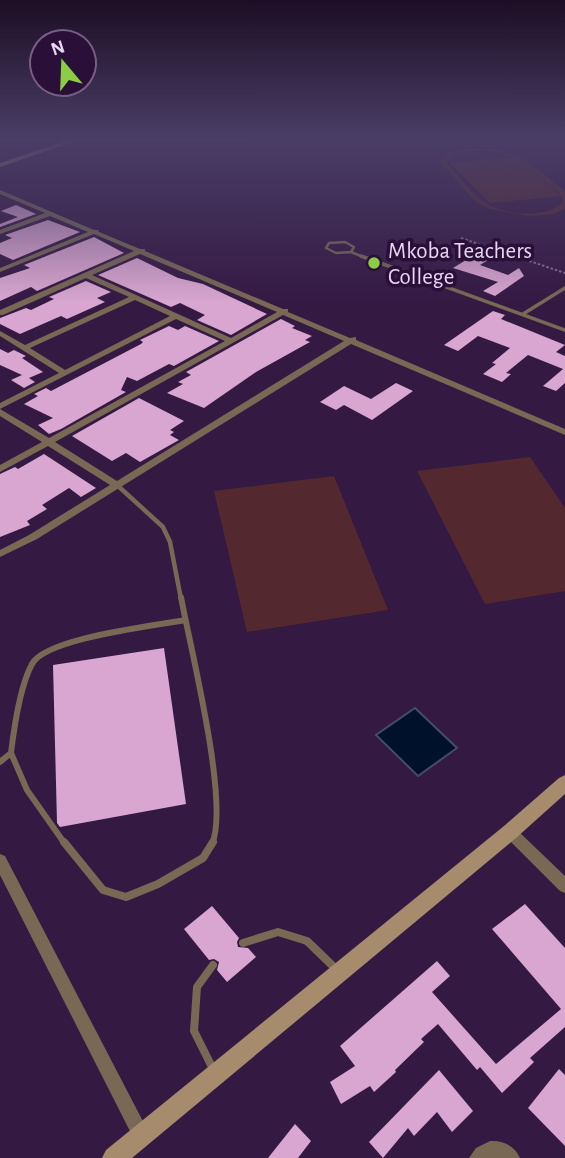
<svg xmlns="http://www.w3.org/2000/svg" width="565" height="1158" font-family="'Alegreya Sans',sans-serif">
  <rect width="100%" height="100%" fill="#341943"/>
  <!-- green -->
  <path fill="#53292f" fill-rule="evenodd" d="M465,149c48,-4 66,14 100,42v18l-12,5 -23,2 -40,-7 -15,-8 -35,-39 8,-9zM468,151h25l21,6 -64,6 40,40 71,-7 -43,-37 41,34 4,5 -1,5c-17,16 -55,12 -75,1 -14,-9 -28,-27 -40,-40l4,-8z
    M530,457l35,51v83l-80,13 -68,-133z
    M334,476l54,134 -141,22 -33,-141z"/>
  <!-- water -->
  <path fill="#00112c" stroke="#454c67" stroke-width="2" d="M415,708l42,40 -39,28 -42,-41z"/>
  <!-- building -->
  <path fill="#d8a6d0" d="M16,205l20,9 -36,13v-3l18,-7 -17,-6z
    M48,220l32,12 -67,28 -13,-6v-11l12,-5 -7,-3z
    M94,237l30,16 -87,38 -6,-4 -31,14v-23l30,-10 -6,-3z
    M484,249l14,5 -18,11 28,10 11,-7 5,8 -29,20 -12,-5 15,-9 -45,-14z
    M137,258l41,20 25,6 64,30 -36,21 -34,-15 8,-5 -25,-12 -9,4 -73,-32z
    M86,281l25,11 -14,6 8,4 -38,17 -6,-3 -41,18 -20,-10v-6l26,-10 5,2 23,-11 -5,-2z
    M493,311l12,4 -4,4 64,26 -9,7 9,4v27l-9,8 -13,-5 20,-17 -35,-14 -22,18 5,1 -9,8 -19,-8 13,-10 -4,-1 18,-15 -32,-12 -20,15 -14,-6z
    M281,319l14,7 -3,2 20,8 -7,4 5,2 -54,30 -52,36 -37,-15 16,-9 -5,-2 13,-7 -5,-3z
    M169,326l9,4 7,-4 34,15 -45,25 -5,-2 -32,17 -10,-4 -6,13 5,2 -65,37 -12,5 -11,-9 15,-7 -29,-14 14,-8 -4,-2 12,-6 5,3 90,-47 2,-2 -3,-2z
    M0,349l8,4 6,-3 12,6 -4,2 21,14 -14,6 6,4 -11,6 -13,-8 11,-5 -22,-10z
    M396,383l17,8 -41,29 -28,-15 -8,5 -16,-8 24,-16 27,13z
    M139,398l45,23 -14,9 4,2 -4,3 9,5 -39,22 -14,-9 -14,8 -40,-25z
    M44,454l52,34 -15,9 -12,-9 -27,17 5,4 -20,12 3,4 -30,12v-63l15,-7 3,2z
    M164,648l22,156 -126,23 -3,-4 -4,-158z
    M525,904l40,44v79l-35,31 4,4 -32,31 -22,-26 -3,3 -39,-46 -17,15 3,3 -29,28 1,2 -22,20 -4,-6 -29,18 -11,-22 25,-16 -15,-20 97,-85 13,15 -18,16 64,72 65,-55 -69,-80z
    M212,906l27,32 -2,4 1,5 10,1 8,9 -29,25 -10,-12 2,-8 -5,-3 -5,1 -25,-31z
    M559,1069l6,6v71l-37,-38z
    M439,1070l34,41 -21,21 -15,-20 -23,24 -6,-8 -25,30 -14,-16z
    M295,1124l16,17 -13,17h-30z"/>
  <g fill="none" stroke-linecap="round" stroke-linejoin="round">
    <!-- path -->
    <path stroke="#856f92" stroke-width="2" stroke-dasharray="2.5 2" stroke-linecap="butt" d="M461,238l104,35"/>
    <!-- lane-far4 -->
    <path stroke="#786854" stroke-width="2.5" d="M345,242l9,5 -3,5 -15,1 -10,-5 3,-5z
      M351,252l15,6"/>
    <!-- lane-far3 -->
    <path stroke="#786854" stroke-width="3.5" d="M361,256l204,74
      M523,314l42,-26"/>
    <!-- lane-far2 -->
    <path stroke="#786854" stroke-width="4.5" d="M117,485l46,42 7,15 11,57"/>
    <!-- lane-far1 -->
    <path stroke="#786854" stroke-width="6" d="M181,597c9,50 49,206 31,247
      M11,753l16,37 38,54
      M0,762l11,-9c3,-25 9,-67 21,-89 14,-26 122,-38 153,-44"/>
    <!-- lane -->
    <path stroke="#786854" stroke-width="8" d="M64,842l39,48 23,7 32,-13 45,-26 10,-16
      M243,943l35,-11 29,9 30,29
      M213,965l-16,22 -3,44 19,38"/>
    <!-- street -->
    <path fill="#786854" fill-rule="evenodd" d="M0,190l94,40h4l1,2 41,17h5v2l138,58h5v3l62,26 6,-1v3l209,89v6l-214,-91 -314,195 -37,18v-7l29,-15 81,-50 -62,-39 -48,26v-7l42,-23 -42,-26v-7l49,29 176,-97 -49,-22 -176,90v-6l59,-30 -59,-37v-5l25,14 104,-48 -43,-19 -83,37h-3v-5l134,-59 -40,-17 -94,38v-4l88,-36 -38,-16 -50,18v-4l45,-17 -45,-19zM140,254l137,58 -46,26 -139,-63zM135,300l35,16 -105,54 -35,-22zM283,315l61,26 -227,140 -62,-39z
      M510,826l5,2 50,48v17l-5,-2 -55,-55 -2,-4 2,-4z
      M0,854l5,2 142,273 3,6 -3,6 -6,3 -6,-3 -135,-266z
      M490,1141c13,-1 25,5 30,17h-51l7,-10z"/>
    <!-- secondary -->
    <path fill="#a68c6d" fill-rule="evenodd" d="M69,140h10l-79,27v-4z
      M565,775v19l-49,44 -384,320h-30l4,-8 398,-324 55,-48z"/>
  </g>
  <!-- sky -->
  <linearGradient id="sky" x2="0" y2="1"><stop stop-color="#1d0e25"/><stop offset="0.46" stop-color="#4a3e66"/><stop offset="1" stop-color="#4a3e66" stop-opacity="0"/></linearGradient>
  <rect width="565" height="302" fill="url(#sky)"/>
  <!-- markers -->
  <circle fill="#8bce46" stroke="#2a0f38" stroke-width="2.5" cx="374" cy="263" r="7"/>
  <g text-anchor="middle" stroke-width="7" stroke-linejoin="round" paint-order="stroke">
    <!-- far-poi labels -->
    <g font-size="23" fill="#e7d7f2" stroke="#2a0f38" text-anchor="start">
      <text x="388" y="258">Mkoba Teachers<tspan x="388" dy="26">College</tspan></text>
    </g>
  </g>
  <!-- north arrow -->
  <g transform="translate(63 63) rotate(341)"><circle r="33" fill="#2a0f38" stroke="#765f82" stroke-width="2"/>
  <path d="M0-5L12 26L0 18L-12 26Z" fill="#8bce46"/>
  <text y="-10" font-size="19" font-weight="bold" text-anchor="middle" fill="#e7d7f2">N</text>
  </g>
</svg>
